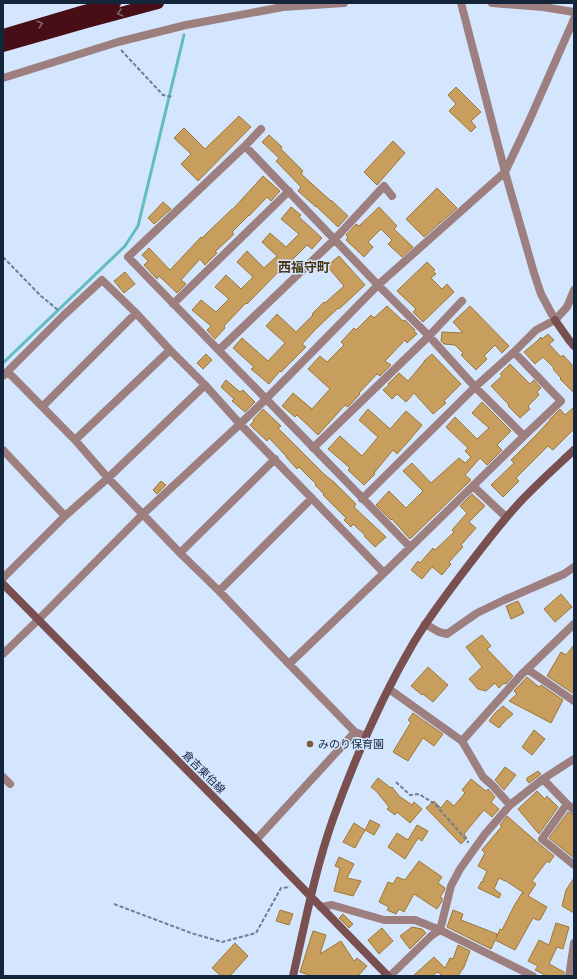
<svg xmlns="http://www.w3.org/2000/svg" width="577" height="979" font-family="Figtree,'Noto Sans JP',sans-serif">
  <rect width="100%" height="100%" fill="#d4e5fe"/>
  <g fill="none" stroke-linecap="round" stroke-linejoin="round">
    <!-- stream -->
    <path stroke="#63bcbe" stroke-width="3" d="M3,363l122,-117 13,-20 46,-191"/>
  </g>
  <!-- building -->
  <path fill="#c79e5d" stroke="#9f7735" d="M456,87l25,25 -10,9 5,6 -5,5 -22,-21 7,-7 -8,-9z
    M239,116l12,11 -53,54 -17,-17 10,-10 -17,-16 10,-10 21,21z
    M269,135l13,12 -1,2 22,22 -2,3 30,27v-1l17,16 -10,11 -22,-21v1l-18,-16 3,-4 -25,-26 3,-3 -17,-16z
    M393,141l12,12 -28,32 -13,-13z
    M263,176l17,15 -9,10 -4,-4 -18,19v-1l-17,17 2,2 -19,18 2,1 -12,12 -5,-6 -19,21 5,4 -9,9 -18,-17 -2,3 -13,-14 4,-4 -6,-6 7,-7 21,22 31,-33 1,1 30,-29v1l22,-24z
    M437,188l20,20 -33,29 -18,-18z
    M163,202l8,7 -17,15 -6,-6z
    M291,207l10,8 -2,2 23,21 -10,11 -5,-4 -16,16 -1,-1 -43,44 -1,-1 -22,23 1,2 -10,11 -8,-9 4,-4 -19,-16 9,-10 15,12 13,-13 -14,-12 11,-12 15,14 12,-12 -16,-15 10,-11 17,17 13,-12 -15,-14 8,-9 16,14 13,-13 -18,-15z
    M379,207l18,19 -3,3 19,18 -11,10 -14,-13 4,-4 -11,-11 -13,13 5,5 -9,10 -18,-17 2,-3 -2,-2 10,-11 3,2z
    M339,256l26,29 -26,24 -1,-1 -22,21 -14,15 4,3 -25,25 -1,-1 -11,13 -18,-15 3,-2 -21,-19 9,-10 26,23 17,-18 -19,-17 11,-12 19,18 17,-17 -1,-1 12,-12 1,1 19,-17 -17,-20z
    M427,262l8,8 -2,1 3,3 -5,4 11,11 5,-5 7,8 -31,30 -10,-10 3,-3 -19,-18z
    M125,272l10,12 -11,9 -10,-12z
    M387,306l16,15 2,-1 10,10 -1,1 3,3 -10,9 -2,-3 -20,21 6,4 -11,11 -3,-2 -18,19 1,1 -12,13 -3,-2 -27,30 -21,-20 -2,2 -13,-11 11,-13 19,16 18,-20 -22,-20 12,-13 7,6 17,-17 -3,-3 13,-14 2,2 15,-15 3,3z
    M470,306l39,40 -7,7 -7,-8 -11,11 3,3 -11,11 -15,-15 2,-2 -8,-8 -11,-1 -3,-3 1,-9 21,1 -10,-11z
    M548,334l6,6 -5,4 12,13 2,-2 11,12v26l-14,-14 1,-1 -8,-9 1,-1 -11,-11 -8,7 -11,-12 12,-10 5,-5 1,2z
    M206,354l6,6 -9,9 -6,-6z
    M432,354l29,30 -17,17 2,2 -13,11 -19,-21 -8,9 -9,-8 -5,5 -9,-9 6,-5 -1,-1 11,-11 9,8 16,-19v-1z
    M510,364l20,20 4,-4 7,8 -4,4 2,3 -11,11 2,3 -10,9 -12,-12 1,-1 -18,-19 11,-10 -2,-2z
    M226,380l14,12 3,-2 12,12 -10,10 -13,-11 2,-2 -13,-12z
    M482,402l29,29 -14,14 5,5 -15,15 -7,-7 -15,17 6,5 -61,59 -18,-20 -1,1 -15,-15 13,-14 17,17 17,-17 -20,-20 9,-8 19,20 28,-25 6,5 6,-6 -6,-6 3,-3 -22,-21 9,-10 22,22 12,-11 -17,-15z
    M574,407v22l-21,21 -5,-4 -32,32 3,3 -16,16 -12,-12 23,-22 -3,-3 26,-26 13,-14v-1l10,-10 5,6z
    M263,409l18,17 -3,2 47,47 10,8 21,21 -2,3 32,30 -11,10 -11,-11 1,-1 -12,-11 -2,3 -7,-7 2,-2 -23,-23 1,-1 -9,-9 1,-1 -17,-17 -2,2 -11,-12v-1l-17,-18 -2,3 -17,-16 4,-4 -1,-1z
    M368,409l22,20 16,-18 16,14 -15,18 -10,11 -4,-4 -19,23 1,1 -11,11 -16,-15 2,-2 -22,-19 12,-13 22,20 16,-19 -19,-17z
    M161,481l5,4 -9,9 -4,-4z
    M472,494l13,12 -16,16 7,6 -15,17 2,2 -14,15 2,2 -9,11 -10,-8 -10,12 -11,-9 7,-9 2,2 13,-15 2,2 19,-18 -2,-2 15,-17 -7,-7z
    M561,594l11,13 -17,15 -11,-13z
    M518,601l6,12 -13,6 -5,-13z
    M482,635l9,11 -4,3 26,27 -7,8 -2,-1 -5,5 -4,-5 -9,8 -8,-2 -9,-10 13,-12 -16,-20z
    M574,645v49l-27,-18 14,-24 5,3z
    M428,667l20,18 -15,17 -10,-8 -1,1 -11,-9z
    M527,677l12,10 2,-2 22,15 -12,23 -42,-22 8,-7 -3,-3z
    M503,706l10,8 -9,8 -5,6 -10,-7 6,-8z
    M413,713l30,21 -9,12 -11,-8 -15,23 -15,-9 18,-30 -3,-2z
    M534,730l11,9 -13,16 -10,-8z
    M505,767l11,8 -12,15 -9,-10z
    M538,771l3,3 -12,9 -2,-2v-3z
    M378,778l13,10 1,-1 7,9 13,9 2,-3 8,7 -12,14 -13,-11 -2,3 -8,-6 2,-2 -12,-15 -6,-5z
    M471,779l15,12 2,-2 1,1 6,7 -4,5 8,7 -7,8 -8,-7 -20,24 3,4 -6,6 -35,-36 8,-7 7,7 6,-8 7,6 11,-13 -3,-3z
    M537,791l8,8 2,-3 11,11 -19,27 -21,-25z
    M568,812l6,3v43l-25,-20z
    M507,816l30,26 17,14 -5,7 -2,-2 -15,20 4,3 -8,12 19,11 -7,13h-3l-4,-2 -18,32 -20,-10 -4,9 -44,-22 6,-17 10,4 -2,6 36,14 -1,4 4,-9 2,1 12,-24 8,-13h2l-18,-12h-1l-6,-3 -5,11 7,5 -2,4 -21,-10 4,-7 1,1 1,-1 -1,-1 4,-9 -9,-5 7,-13 -3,-3 20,-24 -2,-1z
    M370,820l10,5 -6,10 -9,-5z
    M354,823l11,7 -10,18 -12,-6z
    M417,825l11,6 -6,10 -4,-3 -13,21 -17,-12 9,-14 11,7z
    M339,857l15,7 -7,14 14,3 -8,15 -19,-5 6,-23 -5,-2z
    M419,861l23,16 -4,6 7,5 -1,3 -4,6 2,1v3l-5,8 -23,-15 -10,18 -5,-3 -3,5 -9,-4 2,-3 -10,-5 9,-20 5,2 4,-7 8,3z
    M574,878v35l-12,-7 4,-16z
    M280,910l13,4 -4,11 -13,-4z
    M343,914l10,10 -4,4 -10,-10z
    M556,923l13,4 -6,22 -6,-2 -8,17 15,8v4h-17l-12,-6 3,-4 -10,-5 11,-21 10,5z
    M412,927l10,2 4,4 -16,16 -10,-13z
    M382,928l11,13 -14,13 -11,-14z
    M313,931l13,4 -6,19 21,-13 13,20 3,-3 10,8 -9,10h-46l-12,-4z
    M235,943l13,13 -18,20h-9l-9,-8z
    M458,945l12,6 -6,16 -6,9h-18l1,-2 -4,-2 -4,4h-20l21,-19 11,11 5,-10 3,1z"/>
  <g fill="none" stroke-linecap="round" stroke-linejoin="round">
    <!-- path -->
    <path stroke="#6d7e95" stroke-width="2" stroke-dasharray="4 2" stroke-linecap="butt" d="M121,50l42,45 10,2
      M3,257l38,39 17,14
      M396,782l14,13 9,-1 16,10 33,38h1
      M114,904l77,29 31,9 34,-9 25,-45 9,-1"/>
    <!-- street -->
    <path stroke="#9d7f7f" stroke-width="8" d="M461,3l44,169 29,101 7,21 14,26
      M492,3l51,4 31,5
      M3,78l115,-36 68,-17 97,-18 61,-4
      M261,129l-16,17 -117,111 282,290
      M245,146l133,139 51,51 46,51 49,49
      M173,304l116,-113
      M219,350l115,-110 50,-54 8,10
      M8,372l67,68 33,38 72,75 39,38 70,73 66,68 11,4
      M3,376l61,-61 38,-35 34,33 34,37 35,35 35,39 144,149
      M43,406l93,-93
      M75,440l95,-90
      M313,448l116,-112 33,-35
      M3,450l62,66
      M473,486l33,31
      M362,499l113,-112 39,-35 22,-22 19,-10 12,-13 7,-17
      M180,553l95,-94
      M3,578l62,-62 43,-38 97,-93
      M219,591l93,-93
      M425,624l14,8 8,2 30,-21 27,-13 60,-26 10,-7
      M3,654l35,-34 105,-106 97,-90 26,-25 112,-114 127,-113 25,-53 44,-100
      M289,664l95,-91 140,-137 37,-35 -47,-49
      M527,669l47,32
      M389,689l73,52
      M3,777l7,7
      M543,779l24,25 7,6
      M567,804l-25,35 32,26
      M510,805l-17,-19 -10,-9 -21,-36 59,-66 53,-51
      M256,840l99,-108
      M321,907l11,-2 52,15h31l25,10 93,46
      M390,976l41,-40 9,-6 11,-44 9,-17 25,-35 25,-29 33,-26 31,-20
      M569,976l5,-33"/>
    <!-- secondary -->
    <path stroke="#7a4f50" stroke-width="8" d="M555,320l14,20 5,6
      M3,584l253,256 132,136
      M293,976c12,-53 22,-106 40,-157 22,-61 48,-121 81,-177 17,-28 37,-54 57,-80 16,-21 32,-42 50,-61 17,-18 35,-34 53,-51"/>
    <!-- highway -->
    <path stroke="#470e16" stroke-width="12" d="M3,35l81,-24 31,-8
      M3,46l84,-24 71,-19"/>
  </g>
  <!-- one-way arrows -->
  <defs><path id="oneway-chevron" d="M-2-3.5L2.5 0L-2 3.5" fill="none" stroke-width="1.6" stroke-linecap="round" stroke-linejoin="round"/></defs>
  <g stroke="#7f6473">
    <use href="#oneway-chevron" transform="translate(120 13) rotate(165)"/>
    <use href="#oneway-chevron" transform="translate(40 24) rotate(-17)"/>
  </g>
  <!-- markers -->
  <circle fill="#795d30" stroke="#d4e5fe" stroke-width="1.5" cx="310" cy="744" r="4"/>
  <g text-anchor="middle" stroke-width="3" stroke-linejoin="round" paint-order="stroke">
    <!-- poi labels -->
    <g font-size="11" fill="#14243b" stroke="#d4e5fe" text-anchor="start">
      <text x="318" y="748">みのり保育園</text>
    </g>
    <!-- street labels -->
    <g font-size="11" fill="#14243b" stroke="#d4e5fe">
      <text transform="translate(204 772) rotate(45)" y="4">倉吉東伯線</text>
    </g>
    <!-- quarter labels -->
    <g font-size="13" font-weight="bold" fill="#4c3612" stroke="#d4e5fe">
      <text x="304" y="272">西福守町</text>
    </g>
  </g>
  <!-- border -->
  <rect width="577" height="979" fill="none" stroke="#14243b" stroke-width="8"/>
</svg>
